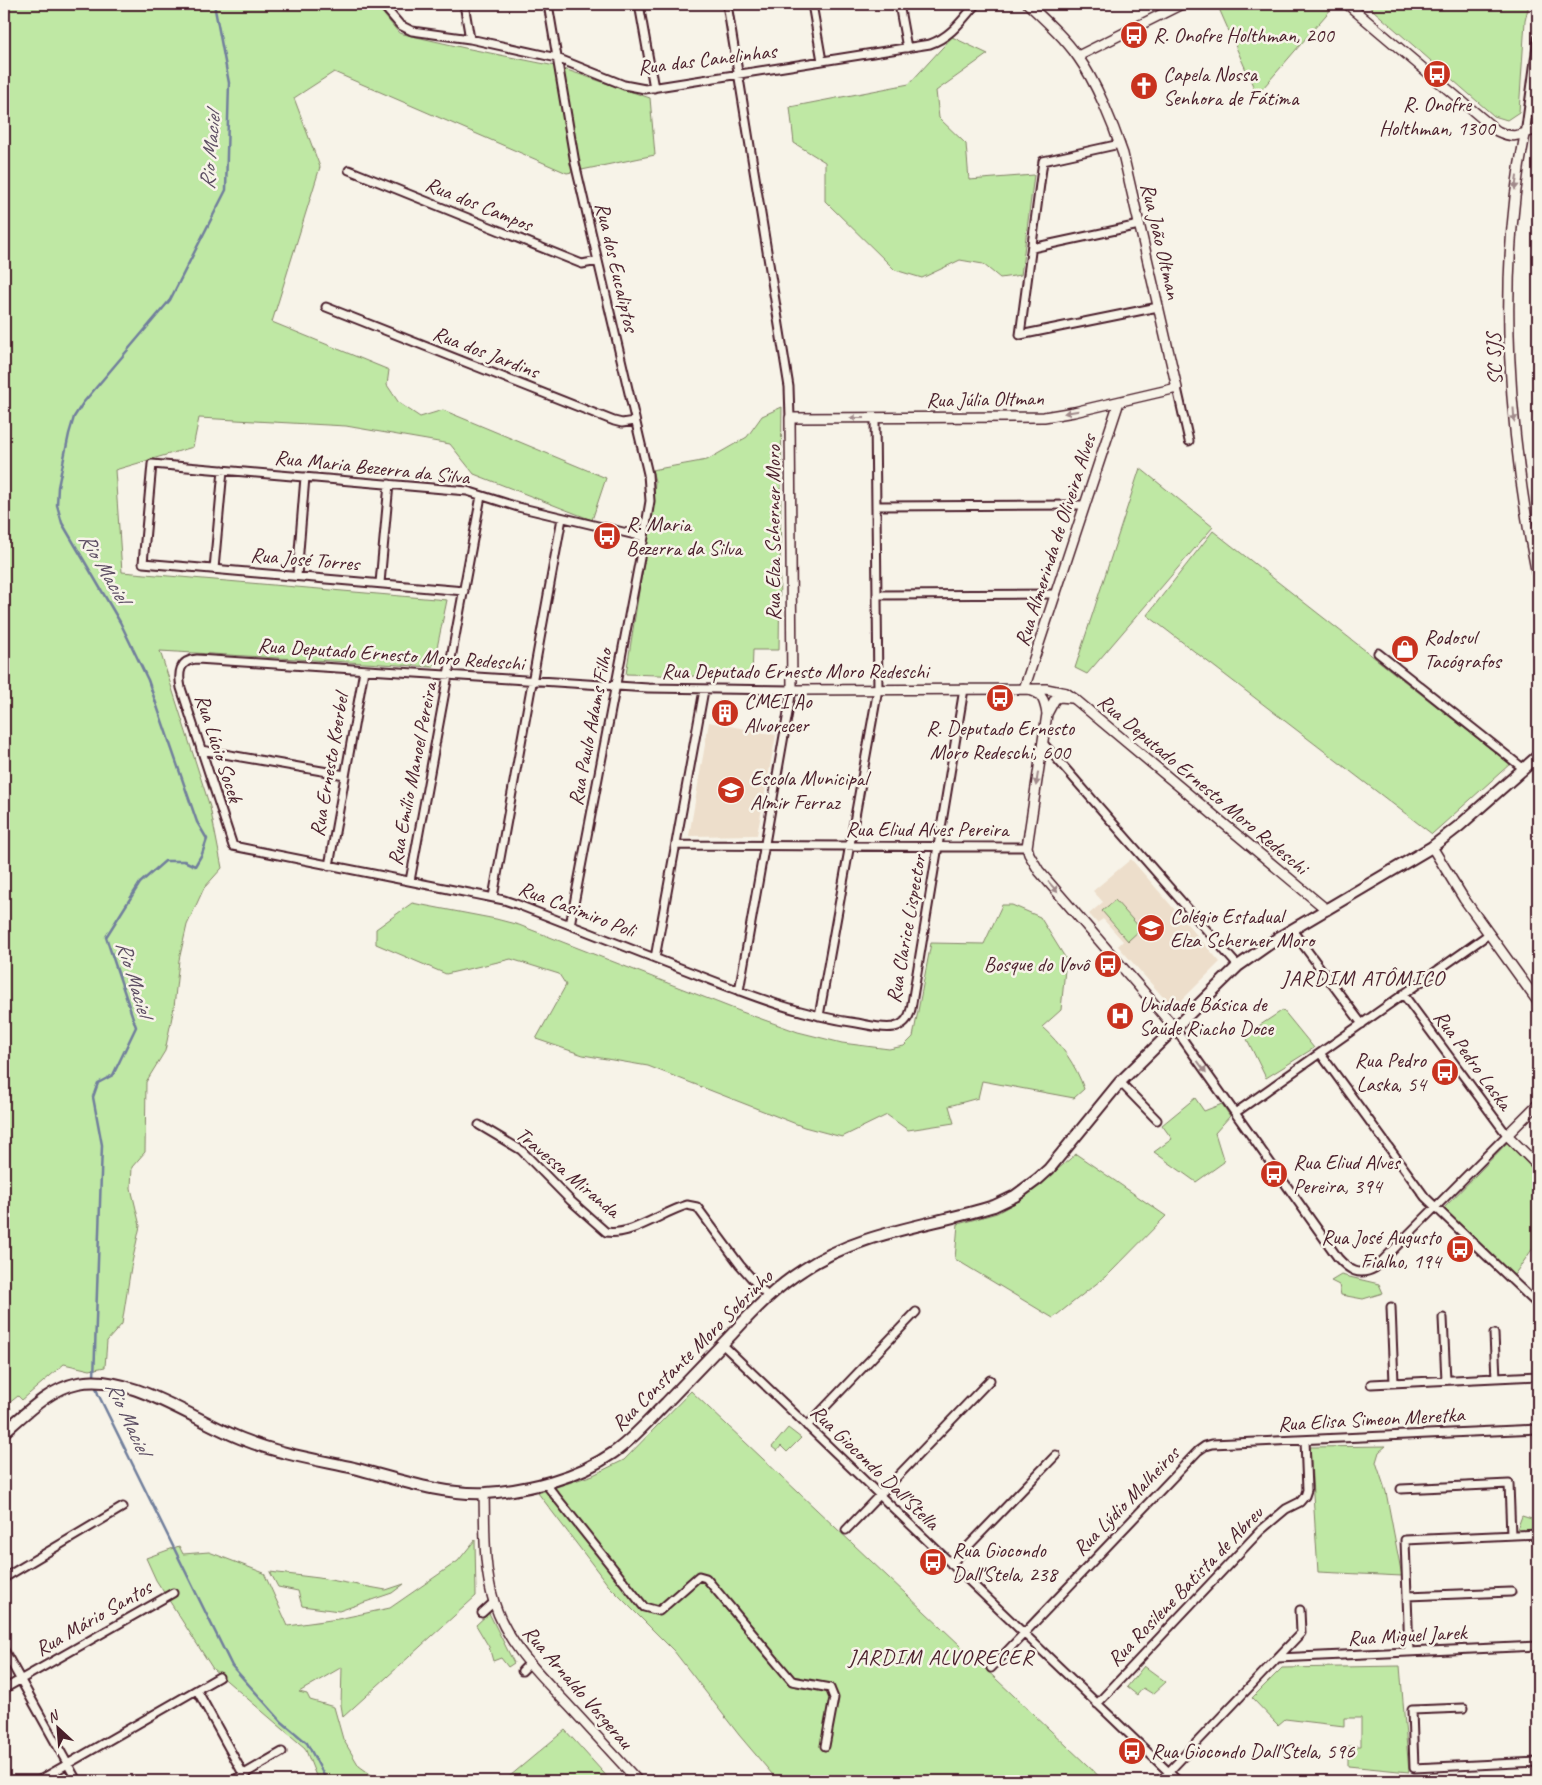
<svg xmlns="http://www.w3.org/2000/svg" width="1542" height="1785" font-family="Caveat,sans-serif">
  <rect width="100%" height="100%" fill="#f7f3e8"/>
  <filter id="ink" filterUnits="userSpaceOnUse"><feTurbulence type="fractalNoise" baseFrequency=".02" numOctaves="2"/><feDisplacementMap in="SourceGraphic" scale="10" xChannelSelector="R" yChannelSelector="G"/><feConvolveMatrix kernelMatrix="1 2 1 2 8 2 1 2 1" color-interpolation-filters="sRGB"/></filter>
  <g filter="url(#ink)">
    <!-- built -->
    <path fill="#eddecb" d="M709,722l67,13 -19,100 -68,1z
      M1131,859l89,103 -44,44 -6,-1 -52,-59 5,-5 -20,-22 -6,4 -8,-9 14,-12 -10,-11z"/>
    <!-- green -->
    <path fill="#bfe8a4" stroke="#848468" d="M4,4h371l24,29 66,15 90,18 95,32 5,57 -88,18 -233,-101 -40,26 26,69 -48,155 117,48 -2,15 12,18 21,14 23,-7 163,68 -14,42 -118,-46 -24,-30 -104,-18 -147,-8 -6,29 -78,23 7,102 325,28 -14,67 -273,-16 50,156 12,61 -18,20 -17,37 -8,35 -5,47 -9,44 -19,31 -1,70 -13,15 -1,21 9,38 -9,41 -9,57 -15,17 -2,26 -15,3 -26,-6 -42,36 -4,-4 -10,8 3,5 -7,6z
      M1217,4h111l4,4 -75,87z
      M1366,4h163l-4,17 -6,91 -12,8 -13,-4z
      M952,37l36,17 -52,37 3,27 27,26 3,36 65,-5 -13,100 -21,3 -17,-14 -23,-4 -38,18 -27,-8 -70,-69v-39l-31,-19 -4,-36 119,-23z
      M782,407l-3,243h-26l-1,28 -126,-4 28,-178 1,-15 -3,-11 55,-10 40,-23 15,-21z
      M1140,468l73,59 -126,147 -12,-6z
      M1213,531l297,233 -78,70 -285,-219z
      M1115,900l26,29 -13,12 -26,-30z
      M412,903l84,16 23,6 223,87 56,20 44,11 47,6 15,-3 9,-9 18,-94 53,1 18,-39h10l28,12 26,42 -5,51 -19,17c19,17 34,38 42,62l-10,9 -92,-17 -4,17 -29,8 5,17 -46,7 -21,-15 -45,22 -38,-10 -156,-61 -65,-11 -47,-16 30,-54 -7,-11 -48,-15 -65,15 -70,-30v-15z
      M1283,1010l31,38 -48,30 -21,-43z
      M1195,1098l9,13 18,-7 8,12 -15,17 9,29 -28,20 -42,-30 18,-13 -10,-14z
      M1508,1142l30,33v66l-26,37 -70,-68z
      M1076,1154l90,62 -56,57 -57,45 -98,-59 3,-35 39,-11 25,-14z
      M1341,1275l38,9 4,9 -20,6 -22,-4 -2,-10 -8,-4z
      M691,1391l413,390h-326l-39,-46 -65,-84 -66,-66 -70,-92 55,-18 31,-15z
      M788,1428l13,10 -14,14 -6,-6 -4,5 -5,-4z
      M1386,1446l-7,6 -3,10 10,30 16,84 -84,-4 -8,-125z
      M1522,1516l16,5v9l-22,2z
      M475,1540l1,56 -133,121 -2,-12 1,-38 -43,25 8,2 3,6 24,7 9,32 16,27 21,15h-55l-9,-5 -11,-28 -92,-79 -57,-89 -10,-22 33,-12 4,8 26,-2 55,21 24,53 50,-7 52,-11 68,-47z
      M270,1572l49,6 67,12 18,-6 -12,9 -53,18 -37,-5 -4,-15 -20,-4z
      M489,1613l25,50 -6,4 -7,-9 -8,3 -4,-14 -13,-22z
      M1144,1666l22,16 -13,12 -10,-6 -6,7 -10,-8z
      M1400,1666l9,106 -61,-6v-20h13v-28h-17v8l-59,-7 -7,6 -26,-27 30,-30z
      M565,1730l46,51h-107z"/>
    <g fill="none" stroke-linecap="round" stroke-linejoin="round">
      <!-- stream -->
      <path stroke="#717f9c" stroke-width="2.5" d="M94,1379l8,-234 -9,-48 5,-14 15,-8 23,-48 -30,-90 34,-54 25,-22h19l11,5 7,-12 5,-15 -10,-17 -49,-142 -28,-58 -58,-99 -5,-18 1,-18 11,-53 5,-17 9,-14 87,-103 56,-110 3,-107 -15,-79
        M95,1384l3,10 134,272 50,56 25,21 20,38"/>
      <!-- minor casing -->
      <g stroke="#4a1f2b" stroke-width="11">
        <path id="minor" d="M382,4l18,21 12,6 58,8 87,19 67,27 21,4 285,-45c21,-7 32,-24 46,-40
          M464,4l6,35
          M548,4l27,159 73,311 2,27 -6,36 -74,388
          M639,4l15,84
          M727,4l62,383 1,31
          M812,4l10,57
          M899,4l8,44
          M1525,135l13,-97
          M1120,144l-77,17 -23,174 138,-28
          M349,170l233,94 16,-3
          M1032,248l107,-23
          M326,307l288,114 8,2 13,-2
          M1177,388l12,53
          M876,506l209,-1
          M214,569l9,-99
          M297,576l8,-99
          M380,583l9,-99
          M464,591l-321,-28 9,-99 315,27 51,16 126,30
          M877,595l179,-1
          M1378,653l146,116
          M1043,743l195,223
          M201,750l144,25
          M676,845l351,2
          M329,866l35,-196
          M410,881l71,-385
          M493,897l69,-379
          M1292,930l70,94
          M655,958l49,-268
          M739,991l53,-301 -144,-2 -451,-29c-18,1 -19,14 -16,29l52,158 271,54 12,4c59,23 118,46 177,69 54,21 106,42 164,50 11,2 25,6 37,4 10,-2 15,-9 17,-18l53,-320
          M819,1016l59,-327 -3,-271
          M1174,1027l164,231c11,12 21,19 37,10l132,-133 -104,-141
          M1320,1053l105,144 113,108
          M1120,1082l37,38
          M1235,1113l254,-179
          M479,1125l42,25 50,51 35,31c26,4 56,-20 81,-27l10,2 43,58 28,32
          M1391,1307l3,76
          M1443,1318l3,62
          M1494,1334l2,44
          M722,1344l456,437
          M1371,1384l167,-8
          M807,1426l109,-114
          M545,1483l99,124 15,4 40,-35 7,2 86,103 38,7 4,10 -9,48
          M1401,1489l108,-5 2,51
          M846,1530l144,-150
          M951,1564l105,-109
          M4,1578l119,-71
          M1407,1596l104,-4
          M482,1613l12,-11
          M4,1650l73,131
          M1409,1652l-4,-112 133,-6
          M1278,1658l260,-12
          M991,1668l207,-217 7,-5 7,-2 326,-15
          M522,1671l7,-7
          M4,1689l169,-96
          M197,1690l50,91
          M1097,1704l163,-173 26,-22 14,-7 5,-6 2,-6 -2,-50
          M1464,1708l-52,2 2,58 124,-6
          M38,1781l181,-104
          M232,1781l50,-29
          M1160,1781l141,-148 -1,-23"/>
      </g>
      <!-- tertiary casing -->
      <g stroke="#4a1f2b" stroke-width="12">
        <path id="tertiary" d="M1028,4c17,16 36,33 50,53 18,25 35,67 45,97l54,234 -103,24 -30,5 -254,1 2,272 254,-1 20,4 10,7 251,210
          M1347,4l150,127c19,9 23,3 41,-2
          M1078,56l104,-52
          M1525,135c-29,142 -16,304 13,445
          M1024,689l95,-287
          M1032,691c11,3 13,12 15,23
          M1071,698l-11,-1 -5,2 -8,15 -20,133 2,7 10,17 135,156
          M1432,847l32,52 74,103
          M1538,1104l-31,31 31,31
          M484,1493c1,36 -1,74 10,109 13,42 45,72 75,104 23,25 46,50 69,75"/>
      </g>
      <!-- secondary casing -->
      <g stroke="#4a1f2b" stroke-width="14">
        <path id="secondary" d="M4,1432c21,-18 45,-43 74,-49 52,-11 118,39 167,57 35,14 73,20 109,28 43,11 87,27 132,25 43,-3 91,-15 127,-40 20,-14 36,-33 53,-50 22,-23 44,-46 66,-69 22,-24 44,-47 71,-64 56,-38 127,-44 191,-64l21,-10 23,-17 11,-10 71,-87 118,-116 40,-28 154,-91 27,-21 79,-70"/>
      </g>
      <!-- minor -->
      <use href="#minor" stroke="#f7f3e8" stroke-width="7"/>
      <!-- tertiary -->
      <use href="#tertiary" stroke="#f7f3e8" stroke-width="9"/>
      <!-- secondary -->
      <use href="#secondary" stroke="#f7f3e8" stroke-width="10"/>
    </g>
    <!-- one-way arrows -->
    <defs><path id="oneway-solid" d="M-6-.8H1V-3.2L6.5 0L1 3.2V.8H-6Z" transform="scale(1.25)"/></defs>
    <g fill="#a0898a">
      <use href="#oneway-solid" transform="translate(1516 183) rotate(98)"/>
      <use href="#oneway-solid" transform="translate(1071 412) rotate(170)"/>
      <use href="#oneway-solid" transform="translate(1514 415) rotate(86)"/>
      <use href="#oneway-solid" transform="translate(857 418) rotate(-180)"/>
      <use href="#oneway-solid" transform="translate(1037 779) rotate(99)"/>
      <use href="#oneway-solid" transform="translate(1053 887) rotate(49)"/>
      <use href="#oneway-solid" transform="translate(1202 1067) rotate(54)"/>
    </g>
  </g>
  <!-- icons -->
  <defs>
    <g id="bus-disc" transform="scale(1.4375)"><circle r="9.5" fill="#c8321e" stroke="#f7f3e8"/><path d="M-5-6H5V4H4V6H2V4H-2V6H-4V4H-5ZM-3.5-4V0h7V-4ZM-3.5 1.2v1.5H-2V1.2ZM2 1.2v1.5H3.5V1.2Z" fill="#fff"/></g>
    <g id="church-disc" transform="scale(1.4375)"><circle r="9.5" fill="#c8321e" stroke="#f7f3e8"/><path d="M-1.2-6h2.4v3.5h3.3v2.4h-3.3V6h-2.4V-.1h-3.3v-2.4h3.3Z" fill="#fff"/></g>
    <g id="shop-disc" transform="scale(1.4375)"><circle r="9.5" fill="#c8321e" stroke="#f7f3e8"/><path d="M-5-2.5h2.3a2.7 3.5 0 0 1 5.4 0H5L5.5 6h-11ZM-1.5-2.5h3a1.5 2.3 0 0 0-3 0Z" fill="#fff"/></g>
    <g id="building-disc" transform="scale(1.4375)"><circle r="9.5" fill="#c8321e" stroke="#f7f3e8"/><path d="M-4-6H4V6H1V3H-1V6H-4ZM-2.5-4.3h1.7v1.8h-1.7ZM.8-4.3h1.7v1.8H.8ZM-2.5-1h1.7V.8h-1.7ZM.8-1h1.7V.8H.8Z" fill="#fff"/></g>
    <g id="school-disc" transform="scale(1.4375)"><circle r="9.5" fill="#c8321e" stroke="#f7f3e8"/><path d="M0-5L7-2L0 1L-7-2ZM-4 1L0 2.5L4 1V4Q0 6-4 4Z" fill="#fff"/></g>
    <g id="hospital-disc" transform="scale(1.4375)"><circle r="9.5" fill="#c8321e" stroke="#f7f3e8"/><path d="M-5-5h3v3.5h4V-5h3V5h-3V1.5h-4V5h-3Z" fill="#fff"/></g>
  </defs>
  <g fill-rule="evenodd">
    <use href="#bus-disc" x="1134" y="35"/>
    <use href="#bus-disc" x="1437" y="74"/>
    <use href="#church-disc" x="1144" y="86"/>
    <use href="#bus-disc" x="607" y="536"/>
    <use href="#shop-disc" x="1405" y="649"/>
    <use href="#bus-disc" x="1000" y="698"/>
    <use href="#building-disc" x="725" y="713"/>
    <use href="#school-disc" x="731" y="790"/>
    <use href="#school-disc" x="1151" y="928"/>
    <use href="#bus-disc" x="1108" y="964"/>
    <use href="#hospital-disc" x="1120" y="1016"/>
    <use href="#bus-disc" x="1445" y="1072"/>
    <use href="#bus-disc" x="1274" y="1174"/>
    <use href="#bus-disc" x="1460" y="1249"/>
    <use href="#bus-disc" x="933" y="1562"/>
    <use href="#bus-disc" x="1132" y="1751"/>
  </g>
  <g text-anchor="middle" stroke-width="5" stroke-linejoin="round" paint-order="stroke">
    <!-- poi labels -->
    <g font-size="21" fill="#4a1f2b" stroke="#f7f3e8" text-anchor="start">
      <text x="1153" y="42">R. Onofre Holthman, 200</text>
      <text x="1163" y="81">Capela Nossa<tspan x="1163" dy="24">Senhora de Fátima</tspan></text>
      <text x="1437" y="111" text-anchor="middle">R. Onofre<tspan x="1437" dy="24">Holthman, 1300</tspan></text>
      <text x="626" y="531">R. Maria<tspan x="626" dy="24">Bezerra da Silva</tspan></text>
      <text x="1424" y="644">Rodosul<tspan x="1424" dy="24">Tacógrafos</tspan></text>
      <text x="744" y="708">CMEI Ao<tspan x="744" dy="24">Alvorecer</tspan></text>
      <text x="1000" y="735" text-anchor="middle">R. Deputado Ernesto<tspan x="1000" dy="24">Moro Redeschi, 600</tspan></text>
      <text x="750" y="785">Escola Municipal<tspan x="750" dy="24">Almir Ferraz</tspan></text>
      <text x="1170" y="923">Colégio Estadual<tspan x="1170" dy="24">Elza Scherner Moro</tspan></text>
      <text x="1089" y="971" text-anchor="end">Bosque do Vovô</text>
      <text x="1139" y="1011">Unidade Básica de<tspan x="1139" dy="24">Saúde Riacho Doce</tspan></text>
      <text x="1426" y="1067" text-anchor="end">Rua Pedro<tspan x="1426" dy="24">Laska, 54</tspan></text>
      <text x="1293" y="1169">Rua Eliud Alves<tspan x="1293" dy="24">Pereira, 394</tspan></text>
      <text x="1441" y="1244" text-anchor="end">Rua José Augusto<tspan x="1441" dy="24">Fialho, 194</tspan></text>
      <text x="952" y="1557">Rua Giocondo<tspan x="952" dy="24">Dall'Stela, 238</tspan></text>
      <text x="1151" y="1758">Rua Giocondo Dall'Stela, 596</text>
    </g>
    <!-- street labels -->
    <g font-size="21" fill="#4a1f2b" stroke="#f7f3e8">
      <text transform="translate(707 59) rotate(-7)" y="7">Rua das Canelinhas</text>
      <text transform="translate(479 204) rotate(22)" y="7">Rua dos Campos</text>
      <text transform="translate(1161 241) rotate(77)" y="7">Rua João Oltman</text>
      <text transform="translate(617 267) rotate(77)" y="7">Rua dos Eucaliptos</text>
      <text transform="translate(486 352) rotate(21)" y="7">Rua dos Jardins</text>
      <text transform="translate(1494 359) rotate(-92)" y="7">SC SJS</text>
      <text transform="translate(985 399) rotate(-1)" y="7">Rua Júlia Oltman</text>
      <text transform="translate(372 467) rotate(6)" y="7">Rua Maria Bezerra da Silva</text>
      <text transform="translate(773 533) rotate(-90)" y="7">Rua Elza Scherner Moro</text>
      <text transform="translate(1055 540) rotate(-72)" y="7">Rua Almerinda de Oliveira Alves</text>
      <text transform="translate(305 559) rotate(5)" y="7">Rua José Torres</text>
      <text transform="translate(391 654) rotate(4)" y="7">Rua Deputado Ernesto Moro Redeschi</text>
      <text x="795" y="678">Rua Deputado Ernesto Moro Redeschi</text>
      <text transform="translate(590 727) rotate(-79)" y="7">Rua Paulo Adams Filho</text>
      <text transform="translate(219 748) rotate(72)" y="7">Rua Lúcio Socek</text>
      <text transform="translate(329 765) rotate(-80)" y="7">Rua Ernesto Koerbel</text>
      <text transform="translate(412 774) rotate(-79)" y="7">Rua Emílio Manoel Pereira</text>
      <text transform="translate(1203 784) rotate(40)" y="7">Rua Deputado Ernesto Moro Redeschi</text>
      <text x="927" y="836">Rua Eliud Alves Pereira</text>
      <text transform="translate(577 909) rotate(21)" y="7">Rua Casimiro Poli</text>
      <text transform="translate(906 929) rotate(-80)" y="7">Rua Clarice Lispector</text>
      <text transform="translate(1473 1060) rotate(54)" y="7">Rua Pedro Laska</text>
      <text transform="translate(568 1172) rotate(40)" y="7">Travessa Miranda</text>
      <text transform="translate(692 1350) rotate(-45)" y="7">Rua Constante Moro Sobrinho</text>
      <text transform="translate(1371 1419) rotate(-3)" y="7">Rua Elisa Simeon Meretka</text>
      <text transform="translate(875 1467) rotate(44)" y="7">Rua Giocondo Dall'Stella</text>
      <text transform="translate(1126 1501) rotate(-46)" y="7">Rua Lýdio Malheiros</text>
      <text transform="translate(1185 1586) rotate(-46)" y="7">Rua Rosilene Batista de Abreu</text>
      <text transform="translate(93 1618) rotate(-30)" y="7">Rua Mário Santos</text>
      <text transform="translate(1407 1635) rotate(-3)" y="7">Rua Miguel Jarek</text>
      <text transform="translate(578 1687) rotate(49)" y="7">Rua Arnaldo Vosgerau</text>
    </g>
    <!-- water labels -->
    <g font-size="22" font-style="italic" fill="#5e4f64" stroke="#f7f3e8">
      <text transform="translate(209 151) rotate(-85)" y="8">Rio Maciel</text>
      <text transform="translate(105 567) rotate(59)" y="8">Rio Maciel</text>
      <text transform="translate(135 978) rotate(73)" y="8">Rio Maciel</text>
      <text transform="translate(129 1417) rotate(65)" y="8">Rio Maciel</text>
    </g>
    <!-- neighbourhood labels -->
    <g font-size="22" letter-spacing="1" fill="#4a1f2b" stroke="#f7f3e8">
      <text x="1363" y="985">JARDIM ATÔMICO</text>
      <text x="941" y="1664">JARDIM ALVORECER</text>
    </g>
  </g>
  <!-- margin -->
  <rect width="1542" height="1785" fill="none" stroke="#f7f3e8" stroke-width="20"/>
  <rect x="10" y="10" width="1522" height="1765" fill="none" stroke="#4a1f2b" stroke-width="2" filter="url(#ink)"/>
  <!-- north arrow -->
  <g transform="translate(58 1728) rotate(334)" stroke="#f7f3e8" stroke-width="4" paint-order="stroke">
  <path d="M0-4L9 19L0 12L-9 19Z" fill="#4a1f2b"/>
  <text y="-8" font-size="14" font-weight="bold" text-anchor="middle" fill="#4a1f2b">N</text>
  </g>
</svg>
